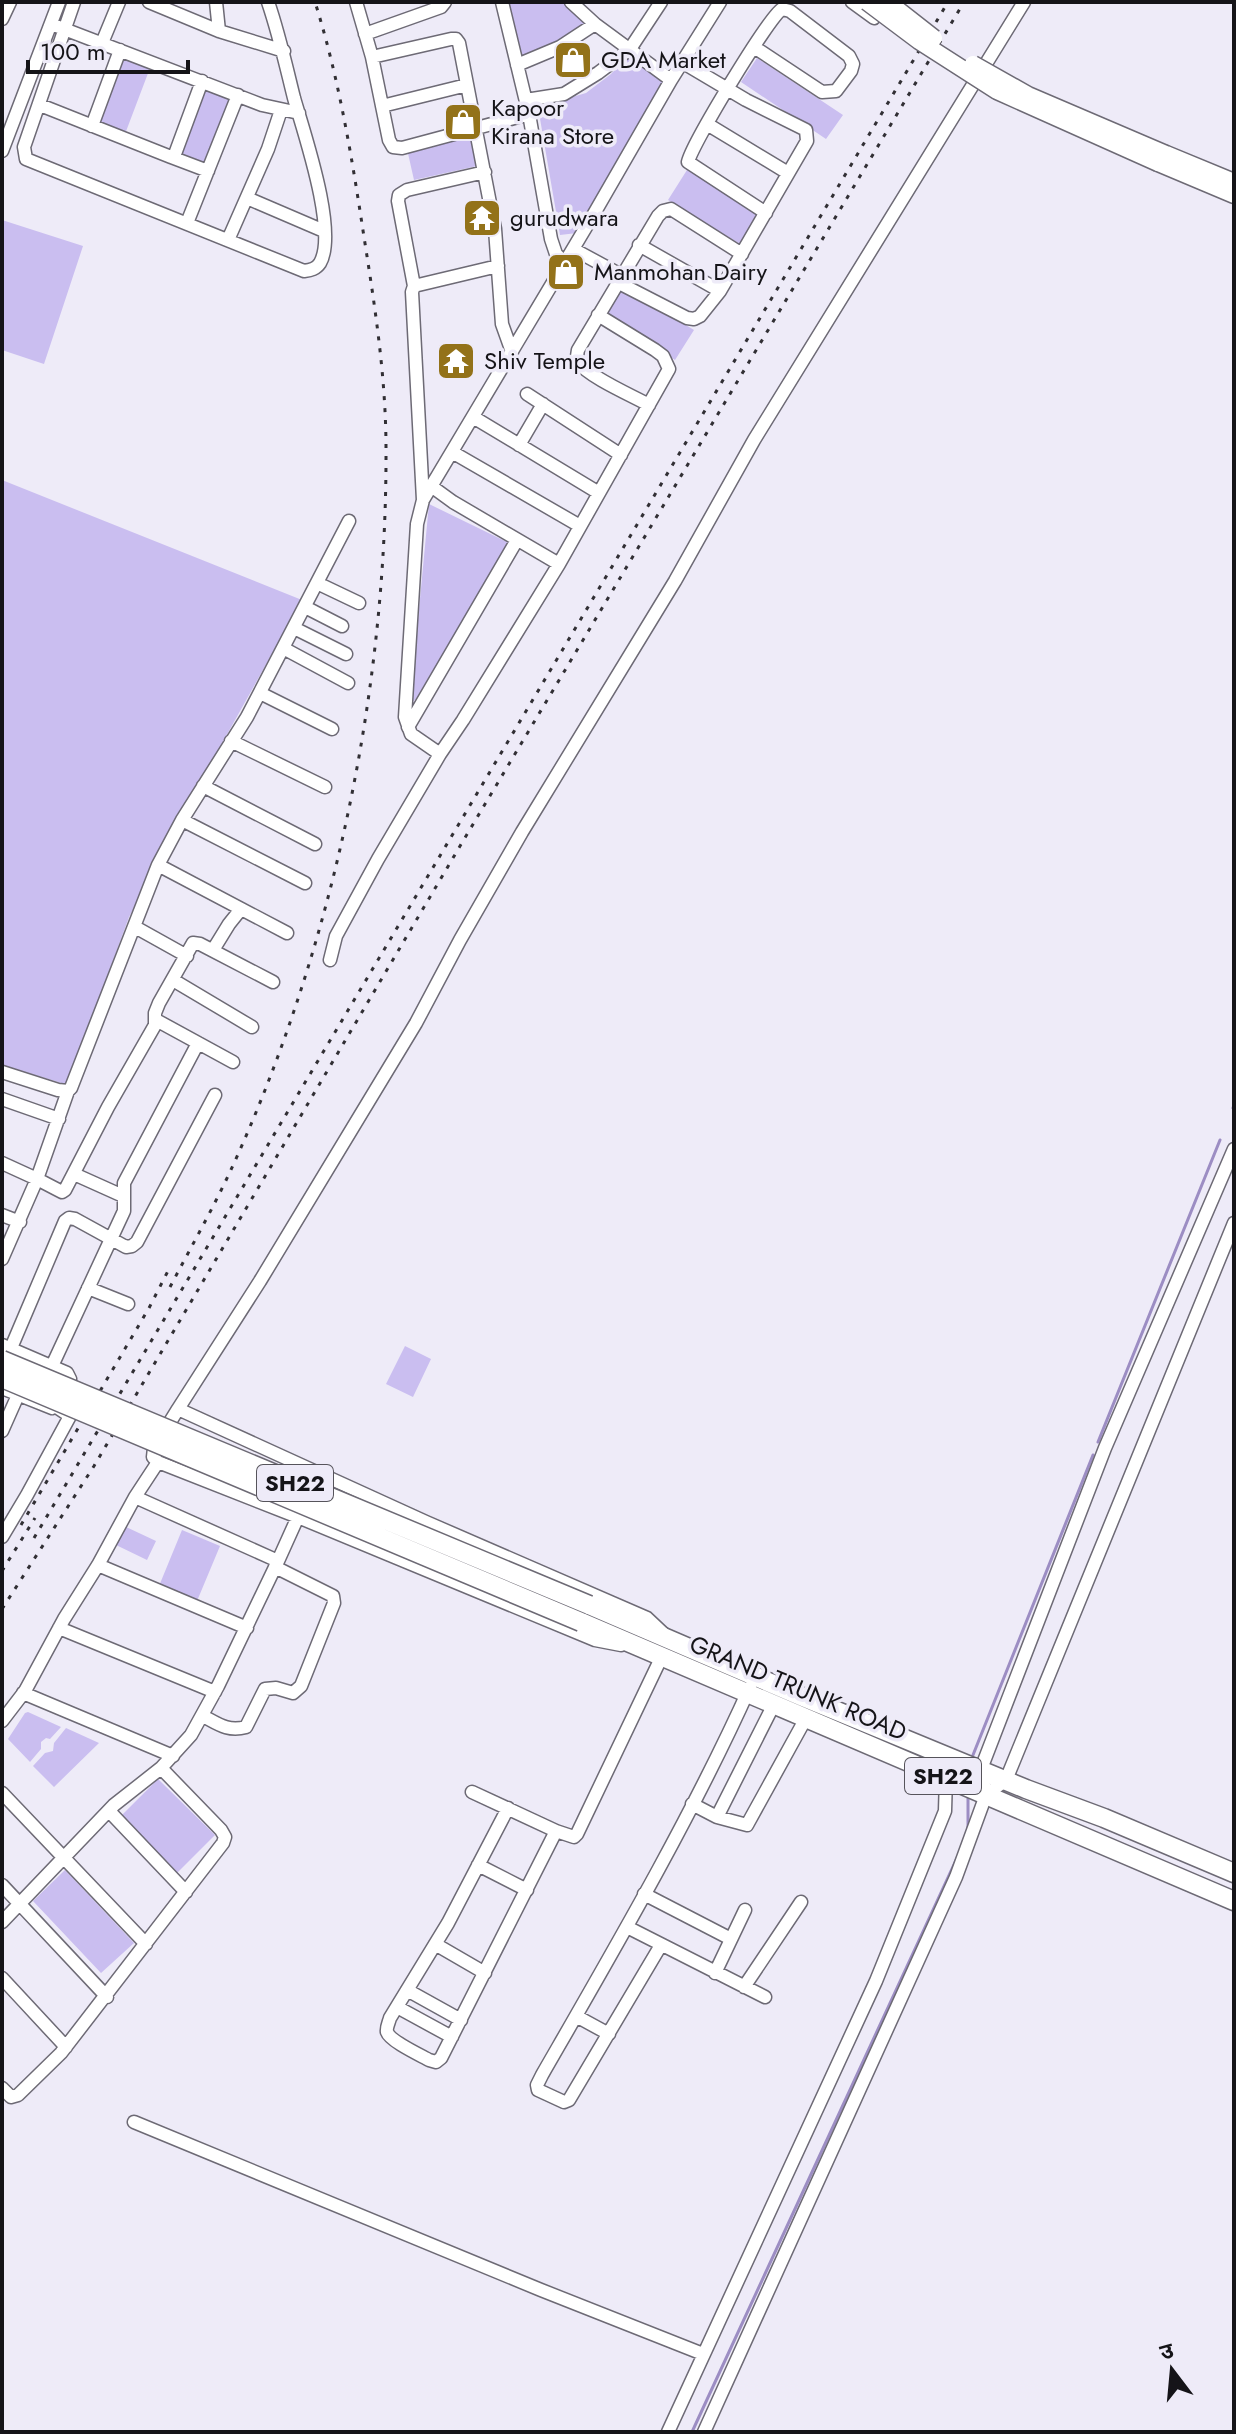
<svg xmlns="http://www.w3.org/2000/svg" width="1236" height="2434" font-family="Jost,'Noto Sans Devanagari',sans-serif">
  <rect width="100%" height="100%" fill="#eeebf8"/>
  <!-- green -->
  <path fill="#cabef0" d="M502,2h66l27,22 -78,41z
    M629,55l38,26 -90,152 -17,2 -22,-128 48,-14 25,-19z
    M122,58l28,10 -25,66 -28,-11z
    M757,58l86,57 -17,24 -85,-57z
    M205,89l28,10 -26,67 -28,-10z
    M471,136l6,30 -63,14 -7,-31z
    M687,170l72,44 -19,30 -72,-44z
    M2,220l81,26 -39,118 -42,-14z
    M622,286l72,44 -19,30 -71,-44z
    M2,480l300,120 -101,181 -72,136 -61,168 -66,-20z
    M429,504l80,39 -93,156 -6,5z
    M405,1346l26,13 -18,38 -27,-13z
    M124,1526l32,15 -9,19 -31,-15z
    M182,1530l38,16 -23,55 -38,-15z
    M28,1712l33,15 -11,12 -4,-1 -5,4v7l-11,13 -22,-23 17,-26z
    M66,1728l33,15 -45,44 -21,-21 12,-13 8,-2 1,-8z
    M158,1779l57,56 -38,38 -57,-56z
    M65,1870l69,73 -33,30 -68,-72z"/>
  <g fill="none" stroke-linecap="round" stroke-linejoin="round">
    <!-- stream -->
    <path stroke="#9c8dc3" stroke-width="3" d="M1233,1108l1,-3
      M1098,1442l122,-302
      M973,1755l120,-300
      M968,1830v-36
      M692,2432l266,-576"/>
    <!-- minor casing -->
    <g stroke="#6d6a75" stroke-width="15">
      <path id="minor" d="M74,2l-50,145 2,12 278,112c7,-1 12,-2 16,-8 18,-31 -16,-130 -26,-165 -8,-32 -15,-64 -26,-96
        M149,2l70,29 65,20
        M216,2l3,29
        M356,2l16,55 17,83 4,7 9,1 127,-34
        M502,2l27,112 22,125 5,15 9,9
        M571,2l24,22 76,56
        M852,2l22,16
        M2,19l8,-17
        M51,24l211,81 37,8
        M365,34l76,-27 4,-5
        M102,43l17,-41
        M754,47l68,45 14,-1 15,-20 2,-7 -4,-8 -59,-45 -8,-2c-14,9 -90,135 -94,153l78,51
        M372,57l79,-18h5l3,4 36,186 7,95 10,28
        M517,65l43,-18 35,-23
        M526,100l38,-6 34,-21 32,-24 31,-47
        M40,105l131,52 4,-3 27,-73
        M382,106l85,-21
        M707,124l81,49
        M92,126l28,-76
        M2,151l57,-149
        M171,157l37,14
        M247,198l77,33
        M187,223l51,-128
        M228,240l40,-91 13,-39
        M639,245l81,46
        M573,249l48,26
        M617,282l70,36 7,1 6,-3 20,-25 87,-150 -1,-11 -60,-30 -64,-38
        M414,286l84,-20
        M527,394l94,61
        M649,405c-16,-9 -60,-28 -70,-42 -3,-5 -2,-7 -1,-13l80,-134 5,-5 8,-2 71,45
        M473,417l126,76
        M519,445l24,-41
        M452,452l128,74
        M431,486l22,16 106,62
        M423,500l-11,-208 2,-6 -16,-85 1,-6 8,-5 78,-18
        M317,583l42,20
        M305,607l37,19
        M294,628l52,26
        M283,648l65,35
        M260,693l72,36
        M408,727l109,-187
        M231,741l94,46
        M440,754l-29,-20 -6,-17 12,-193 6,-24 172,-288 76,-132 49,-78
        M203,786l112,58
        M182,820l123,63
        M158,865l129,68
        M135,927l52,29
        M213,950l16,-26 12,-15
        M330,960l6,-24 42,-77 62,-105 23,-34 96,-156 110,-195 -6,-13 -8,-6 -57,-35
        M173,980l79,47
        M156,1020l77,42
        M2,1072l56,18 10,1 3,-3 87,-223 24,-45 65,-103 102,-196
        M2,1099l57,20
        M2,1163l35,16 31,-88
        M74,1174l49,22
        M2,1215l18,7
        M2,1259l35,-80 25,13 3,-2 43,-83 47,-82v-12l4,-10 34,-60 7,1 73,38
        M88,1288l40,16
        M2,1345l65,28 3,6 -18,29 -50,-20
        M11,1348l54,-127 4,-3 6,1 51,28 6,-1 5,-4 78,-147
        M52,1366l72,-155v-28l74,-140
        M178,1409l82,-128 156,-258 44,-83 62,-108 153,-251 79,-141 270,-438
        M2,1431l16,-36
        M135,1497l143,64 23,-51
        M2,1537l25,-42 43,-79 -12,-8
        M98,1565l149,63
        M59,1628l156,64
        M621,1645l-26,-5 -297,-123 -140,-55 -5,-5 1,-9 24,-39 248,113 221,96 17,16
        M23,1693l150,63
        M203,1716c15,8 25,16 43,11l19,-38 11,-1 17,5 8,-7 33,-83 -1,-7 -58,-29
        M2,1721l23,-30 39,-72 34,-54 37,-68 23,-35
        M472,1792l84,39 18,6 3,-3 85,-178
        M2,1793l144,151
        M986,1795l20,-15 228,-557
        M692,1804l25,13 30,8 59,-107
        M508,1808l-60,115 -58,95c-1,4 -4,10 -3,14 3,9 33,23 42,28l7,2 5,-4 115,-227
        M109,1811l77,81
        M717,1817l57,-113
        M478,1865l49,25
        M2,1885l105,112
        M644,1894l87,45
        M2,1922l112,-117 47,-37 30,-33 27,-49 60,-125
        M627,1927l138,70
        M435,1944l50,29
        M661,1945l-92,155 -5,2 -26,-12 -1,-5 5,-10c73,-127 148,-255 208,-388
        M715,1973l30,-63
        M2,1978l64,69
        M744,1987l57,-85
        M407,1990l54,30
        M397,2007l55,30
        M576,2016l33,18
        M2,2088l9,9 7,-2 43,-42 162,-210 2,-6 -4,-7 -60,-62
        M134,2122l407,168 162,64
        M668,2432l208,-451 69,-170 1,-34
        M704,2432l252,-555 30,-82 -5,-26 124,-321 129,-299"/>
    </g>
    <!-- major casing -->
    <g stroke="#6d6a75" stroke-width="19">
      <path id="major" d="M1166,154l68,28
        M1158,163l76,32"/>
    </g>
    <!-- highway casing -->
    <g stroke="#6d6a75" stroke-width="21">
      <path id="highway" d="M589,1605l214,92 223,92 78,29 130,55
        M581,1622l653,279"/>
    </g>
    <!-- minor -->
    <use href="#minor" stroke="#fff" stroke-width="12"/>
    <!-- major -->
    <use href="#major" stroke="#fff" stroke-width="16"/>
    <!-- highway -->
    <use href="#highway" stroke="#fff" stroke-width="18"/>
    <!-- rail -->
    <path stroke="#312f34" stroke-width="3" stroke-dasharray="4 8" stroke-linecap="butt" d="M170,1287c20,-38 41,-75 59,-113 103,-222 158,-480 157,-725 0,-71 -11,-142 -22,-212 -12,-79 -25,-159 -49,-235
      M21,1525l128,-217 20,-39
      M34,1538l914,-1536
      M2,1571l33,-53
      M2,1609l92,-143 369,-625 501,-839"/>
    <!-- major-bridge casing -->
    <g stroke="#6d6a75" stroke-width="19" stroke-linecap="butt">
      <path id="major-bridge" d="M867,2l52,39 78,50 161,72
        M888,2l46,36
        M973,64l55,31 138,59"/>
    </g>
    <!-- highway-bridge casing -->
    <g stroke="#6d6a75" stroke-width="21" stroke-linecap="butt">
      <path id="highway-bridge" d="M2,1360l587,245
        M2,1378l579,244"/>
    </g>
    <!-- major-bridge -->
    <use href="#major-bridge" stroke="#fff" stroke-width="16"/>
    <!-- highway-bridge -->
    <use href="#highway-bridge" stroke="#fff" stroke-width="18"/>
  </g>
  <!-- icons -->
  <defs>
    <g id="shop-square" transform="scale(2)"><rect x="-9" y="-9" width="18" height="18" rx="4" fill="#937219" stroke="#eeebf8"/><path d="M-5-2.5h2.3a2.7 3.5 0 0 1 5.4 0H5L5.5 6h-11ZM-1.5-2.5h3a1.5 2.3 0 0 0-3 0Z" fill="#fff"/></g>
    <g id="temple-square" transform="scale(2)"><rect x="-9" y="-9" width="18" height="18" rx="4" fill="#937219" stroke="#eeebf8"/><path d="M0-6L5-2H3V0L6.5 2.5H4V6H1.5V3h-3V6H-4V2.5H-6.5L-3 0V-2H-5Z" fill="#fff"/></g>
  </defs>
  <g fill-rule="evenodd">
    <use href="#shop-square" x="573" y="60"/>
    <use href="#shop-square" x="463" y="122"/>
    <use href="#temple-square" x="482" y="218"/>
    <use href="#shop-square" x="566" y="272"/>
    <use href="#temple-square" x="456" y="361"/>
  </g>
  <g text-anchor="middle" stroke-width="7" stroke-linejoin="round" paint-order="stroke">
    <!-- shield labels -->
    <g fill="#eeebf8" stroke="#56545b" stroke-width="2">
      <rect x="257" y="1465" width="76" height="36" rx="6"/>
      <rect x="905" y="1758" width="76" height="36" rx="6"/>
    </g>
    <g font-size="22" font-weight="bold" fill="#151418">
      <text x="295" y="1491">SH22</text>
      <text x="943" y="1784">SH22</text>
    </g>
    <!-- poi labels -->
    <g font-size="24" fill="#151418" stroke="#eeebf8" text-anchor="start">
      <text x="601" y="68">GDA Market</text>
      <text x="491" y="116">Kapoor<tspan x="491" dy="28">Kirana Store</tspan></text>
      <text x="510" y="226">gurudwara</text>
      <text x="594" y="280">Manmohan Dairy</text>
      <text x="484" y="369">Shiv Temple</text>
    </g>
    <!-- street labels -->
    <g font-size="24" fill="#151418" stroke="#eeebf8">
      <text transform="translate(798 1688) rotate(23)" y="8">GRAND TRUNK ROAD</text>
    </g>
  </g>
  <!-- border -->
  <rect width="1236" height="2434" fill="none" stroke="#151418" stroke-width="8"/>
  <!-- north arrow -->
  <g transform="translate(1172 2370) rotate(344)" stroke="#eeebf8" stroke-width="6" paint-order="stroke">
  <path d="M0-6L14 30L0 20L-14 30Z" fill="#151418"/>
  <text y="-12" font-size="22" font-weight="bold" text-anchor="middle" fill="#151418">उ</text>
  </g>
  <!-- scale -->
  <path d="M28 60v12h160v-12" fill="none" stroke="#151418" stroke-width="4"/>
  <text x="40" y="60" font-size="24" fill="#151418" stroke="#eeebf8" stroke-width="6" paint-order="stroke">100 m</text>
</svg>
